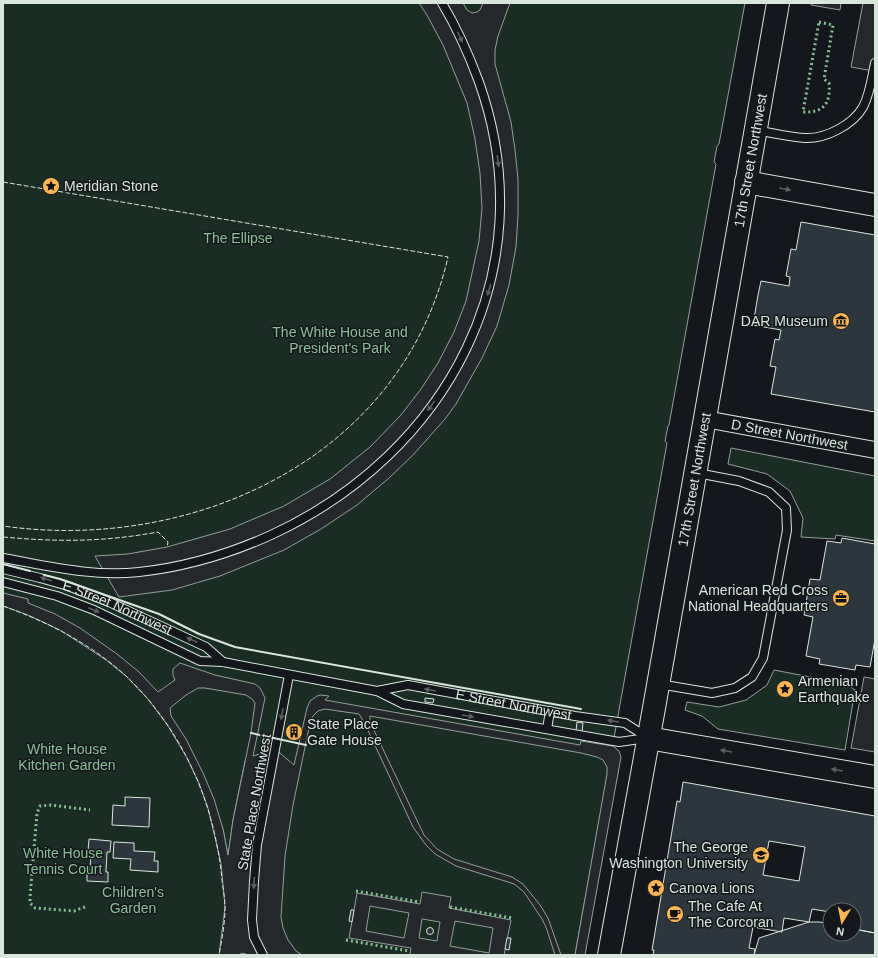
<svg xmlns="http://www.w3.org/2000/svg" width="878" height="958" font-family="Arial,sans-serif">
  <rect width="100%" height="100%" fill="#14181c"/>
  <!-- green -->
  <path fill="#1a2d24" stroke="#939e99" d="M3,3h742l-26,141 -2,2 -3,16 2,2 -47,261 -1,1 -3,15 2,2 -92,512h-278l-12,-13 -40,-181 -12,59 -5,36 -5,-27 -6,-17 10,56 -3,87h-221z
    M731,448l144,28v65l-39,-6 -1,4 -34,-2 2,-19 -13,-27 -23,-17 -39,-10z
    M774,670l73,14 8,6 -10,60 -127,-21 -16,-13 -17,-6 2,-8 32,5 27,-7 21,-15z"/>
  <!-- parking -->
  <path fill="#24282b" stroke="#939e99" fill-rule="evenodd" d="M419,3h44l4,7 5,3 5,-1 3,-2 3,-7h27l-12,33 -3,14v14l16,58 4,28 3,29v35l-2,33 -7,38 -12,41 -15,32 -26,46 -11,15 -32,36 -24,23 -32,27 -36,24 -37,21 -64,26 -48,14 -53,7 -24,-41 33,-2 39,-7 63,-18 54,-23 46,-27 40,-32 31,-32 20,-26 17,-26 16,-31 12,-31 13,-60 3,-33 -2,-35 -5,-34 -8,-36 -24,-58 -16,-30z
    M812,3h29l-1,7 -29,-5z
    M863,3h12v60l-2,8 -22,-4z
    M3,593l25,6v4l27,11 25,14 37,26 22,18 19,20 17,-12 -2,-5v-6l7,-6 35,12 40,9 5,4 5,10 -12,58 22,-7 19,16 13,-57 3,-7 7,-5 3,-1 9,1 -4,4 255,45 1,-4 32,5 6,5 2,6 -36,198h-10l32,-181v-7l-4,-7 -6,-3 -16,-4 -211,-37v6l54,113 13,14 17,10 58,18 11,7 17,21 8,13 13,37h-6l-9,-28 -4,-8 -18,-27 -6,-5 -4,-3 -6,-2 -52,-16 -21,-12 -9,-9 -13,-18 -48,-103 -6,-10 -34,-5 -7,2 -5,5 -3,7 -17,82 -8,51 -4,61 2,11 5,12 8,11 6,4h-52l-9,-2 -1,2h-21l6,-48 -4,-44 -5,-21 -8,-34 -9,-25 -12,-25 -19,-32 -20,-27 -22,-23 -20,-16 -46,-30 -32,-15 -25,-9zM198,688h7l41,7 6,4 3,4 -4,30 -18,87 -5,35 -5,-26 -9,-30 -11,-26 -17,-34 -15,-23 -1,-8 16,-13z
    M864,677l11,2v73l-24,-4z
    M422,892l29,5 -2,11 62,12 -7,35h-94l1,-7 -62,-10 8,-45 63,11zM370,906l39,7 -5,25 -38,-7zM422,919l18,3 -3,19 -18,-3zM455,921l38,7 -4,25 -39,-7z"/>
  <!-- building -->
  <path fill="#2c363c" stroke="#d8e6dc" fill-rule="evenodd" d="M801,222l74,13v177l-104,-18 5,-27 -6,-1 5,-27 4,1 2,-10 -28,-5 5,-30 3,-14 28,5 1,-9 -4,-1 5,-27 5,1z
    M842,538l33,6v95l-5,28 -14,-2 -1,5 -36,-6 1,-5 -14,-3 7,-39 -9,-2 6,-36 10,1 7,-39 14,2z
    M425,698l9,1 -1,4 -8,-1z
    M577,722l6,1 -1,9 -6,-1z
    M291,727l8,1 -2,9 -8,-1z
    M683,782l192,34v117l-21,-4v-19h-24v2l-18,-3 -3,13 -25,-4 -2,14 -29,-5 -4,21 6,1 -1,6h-101l1,-5h-2l25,-149 3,1zM769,841l36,6 -6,34 -36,-6z
    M125,797l25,1 -1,29 -37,-2 1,-20 12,1z
    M89,839l22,2 -1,11h-3l-1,20h2v10l-21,-1v-10h3l1,-20h-3z
    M114,842l20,1v8l21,1 -1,9h4v11l-28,-2 1,-11 -18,-1z
    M351,910h3l-2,12 -3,-1z
    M809,922h11l10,2v10h24v-5l21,4v22h-121l5,-17z
    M426.5 931a3.5 3.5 0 1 1 7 0a3.5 3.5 0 1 1-7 0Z
    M507,938h4l-2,12 -4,-1z"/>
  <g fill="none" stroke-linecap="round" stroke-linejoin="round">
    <!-- lane casing -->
    <g stroke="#d8e6dc" stroke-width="10">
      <g id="lane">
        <path d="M756,130c16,3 33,7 49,8 20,1 48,-13 58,-31 7,-13 9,-30 12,-44"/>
        <path d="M3,558c46,8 89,19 136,14 46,-5 90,-18 132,-37 176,-81 275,-264 208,-453 -10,-27 -22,-54 -37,-79"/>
        <path id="s1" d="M3,569l37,9 28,8 41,16 97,45 17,15"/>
        <path d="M3,582l54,14 37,14 106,51 23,1 154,29 26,13 216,38 28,-4"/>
        <path d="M659,684l53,9 23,-5 17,-11 11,-19 24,-128 -1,-22 -17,-16 -30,-11 -42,-8"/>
        <path id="s2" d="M377,691l31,-6 167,31 50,7 23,15"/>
        <path d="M547,729l3,-18"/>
        <path d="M263,955l-9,-18 -2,-17 2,-39 3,-36 32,-170"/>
      </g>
    </g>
    <!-- street casing -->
    <g stroke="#d8e6dc" stroke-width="18">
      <g id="street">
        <path id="s3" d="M705,419l170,31"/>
      </g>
    </g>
    <!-- secondary casing -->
    <g stroke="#d8e6dc" stroke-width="24">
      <path id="secondary" d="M746,182l129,23"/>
    </g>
    <!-- primary casing -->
    <g stroke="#d8e6dc" stroke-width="24">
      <g id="primary">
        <path d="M648,738l227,39"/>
        <path id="s4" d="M609,955l45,-247 124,-705"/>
      </g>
    </g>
    <!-- lane -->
    <use href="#lane" stroke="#14181c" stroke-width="8"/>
    <!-- street -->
    <use href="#street" stroke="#14181c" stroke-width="16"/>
    <!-- secondary -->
    <use href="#secondary" stroke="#14181c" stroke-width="22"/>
    <!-- primary -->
    <use href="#primary" stroke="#14181c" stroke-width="22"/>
    <!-- hedge -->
    <path stroke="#8ac095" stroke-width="3" stroke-dasharray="2 3" stroke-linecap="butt" d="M819,22l14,3 -9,54 5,4c2,21 -6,30 -26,29z
      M356,891l63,11
      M85,907l-11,4 -39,-3 -5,-5v-6l7,-84 3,-7 11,-1 39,5
      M450,907l62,11
      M346,940l63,11"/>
    <!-- fence -->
    <path stroke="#d8e6dc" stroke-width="1" stroke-dasharray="5 2" stroke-linecap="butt" d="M3,182l445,75c-46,200 -253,296 -445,269
      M3,537c56,5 100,5 155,-5l10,10 -1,5
      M3,606c45,16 88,38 123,70 56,53 89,127 96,204 1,9 3,18 3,27 0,16 -3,32 -6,48"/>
    <!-- wall -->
    <path stroke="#d8e6dc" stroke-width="2" d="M3,564l27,7
      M44,575l16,4 99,35 40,20 36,13 346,62
      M251,733l55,12"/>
  </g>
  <!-- one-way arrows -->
  <defs><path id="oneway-solid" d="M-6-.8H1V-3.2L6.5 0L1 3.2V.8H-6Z"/></defs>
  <g fill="#59605f">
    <use href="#oneway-solid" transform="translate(460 37) rotate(65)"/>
    <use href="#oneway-solid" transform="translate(498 161) rotate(82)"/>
    <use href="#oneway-solid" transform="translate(785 189) rotate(10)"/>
    <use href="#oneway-solid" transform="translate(489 290) rotate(107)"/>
    <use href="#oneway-solid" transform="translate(431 406) rotate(126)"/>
    <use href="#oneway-solid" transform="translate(46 579) rotate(-163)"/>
    <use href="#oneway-solid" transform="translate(94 610) rotate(23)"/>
    <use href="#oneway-solid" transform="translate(192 640) rotate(-155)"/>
    <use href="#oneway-solid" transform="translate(430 690) rotate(-170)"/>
    <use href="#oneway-solid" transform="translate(282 714) rotate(101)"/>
    <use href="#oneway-solid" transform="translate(468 716) rotate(10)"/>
    <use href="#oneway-solid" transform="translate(613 721) rotate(-171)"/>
    <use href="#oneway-solid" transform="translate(726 751) rotate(-170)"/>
    <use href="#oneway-solid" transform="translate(837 770) rotate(-170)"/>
    <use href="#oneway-solid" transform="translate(254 883) rotate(93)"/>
  </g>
  <!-- icons -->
  <defs>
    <g id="sight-disc" transform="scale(0.9)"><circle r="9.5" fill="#ffb74d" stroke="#14181c"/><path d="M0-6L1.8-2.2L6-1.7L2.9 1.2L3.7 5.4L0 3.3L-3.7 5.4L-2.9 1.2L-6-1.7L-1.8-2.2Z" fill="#111"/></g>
    <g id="museum-disc" transform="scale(0.9)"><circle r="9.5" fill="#ffb74d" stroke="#14181c"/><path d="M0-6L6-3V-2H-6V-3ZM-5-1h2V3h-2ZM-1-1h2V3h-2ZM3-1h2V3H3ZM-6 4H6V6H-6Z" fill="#111"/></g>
    <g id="office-disc" transform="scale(0.9)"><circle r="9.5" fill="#ffb74d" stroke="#14181c"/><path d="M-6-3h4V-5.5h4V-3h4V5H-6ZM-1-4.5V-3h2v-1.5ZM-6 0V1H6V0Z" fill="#111"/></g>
    <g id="building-disc" transform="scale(0.9)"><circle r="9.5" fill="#ffb74d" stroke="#14181c"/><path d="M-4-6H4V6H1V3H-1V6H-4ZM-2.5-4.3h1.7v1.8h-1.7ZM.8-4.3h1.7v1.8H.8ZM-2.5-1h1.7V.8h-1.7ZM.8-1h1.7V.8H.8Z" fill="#111"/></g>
    <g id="university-disc" transform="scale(0.9)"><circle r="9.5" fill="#ffb74d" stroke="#14181c"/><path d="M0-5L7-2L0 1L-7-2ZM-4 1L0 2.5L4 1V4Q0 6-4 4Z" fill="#111"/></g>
    <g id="cafe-disc" transform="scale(0.9)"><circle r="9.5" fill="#ffb74d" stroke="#14181c"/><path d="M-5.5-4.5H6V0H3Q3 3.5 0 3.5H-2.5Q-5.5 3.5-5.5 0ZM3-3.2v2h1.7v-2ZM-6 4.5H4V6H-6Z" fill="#111"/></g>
  </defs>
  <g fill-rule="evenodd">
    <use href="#sight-disc" x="51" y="186"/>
    <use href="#museum-disc" x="841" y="321"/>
    <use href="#office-disc" x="841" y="598"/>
    <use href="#sight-disc" x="785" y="689"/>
    <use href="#building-disc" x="294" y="732"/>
    <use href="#university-disc" x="761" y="855"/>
    <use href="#sight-disc" x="656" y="888"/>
    <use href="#cafe-disc" x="675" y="914"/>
  </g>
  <g text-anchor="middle" stroke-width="3" stroke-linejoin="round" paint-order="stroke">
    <!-- street labels -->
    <g font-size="14" fill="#d8e6dc" stroke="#14181c">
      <text dy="5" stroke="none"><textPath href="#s4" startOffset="807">17th Street Northwest</textPath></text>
      <text dy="5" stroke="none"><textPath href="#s3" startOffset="86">D Street Northwest</textPath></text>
      <text dy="5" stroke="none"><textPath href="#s4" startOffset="483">17th Street Northwest</textPath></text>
      <text dy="5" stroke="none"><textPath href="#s1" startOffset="121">E Street Northwest</textPath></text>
      <text dy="5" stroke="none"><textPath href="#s2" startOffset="139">E Street Northwest</textPath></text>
      <text transform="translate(254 802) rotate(-80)" y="5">State Place Northwest</text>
    </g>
    <!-- poi labels -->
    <g font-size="14" fill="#d8e6dc" stroke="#14181c" text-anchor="start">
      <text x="64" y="191">Meridian Stone</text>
      <text x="828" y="326" text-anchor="end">DAR Museum</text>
      <text x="828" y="595" text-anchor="end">American Red Cross<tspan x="828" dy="16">National Headquarters</tspan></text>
      <text x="798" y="686">Armenian<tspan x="798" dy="16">Earthquake</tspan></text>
      <text x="307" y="729">State Place<tspan x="307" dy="16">Gate House</tspan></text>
      <text x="748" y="852" text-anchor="end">The George<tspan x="748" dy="16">Washington University</tspan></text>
      <text x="669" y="893">Canova Lions</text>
      <text x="688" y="911">The Cafe At<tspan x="688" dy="16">The Corcoran</tspan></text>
    </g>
    <!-- park labels -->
    <g font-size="14" fill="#8ac095" stroke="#14181c">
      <text x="238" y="243">The Ellipse</text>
      <text x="340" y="337">The White House and<tspan x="340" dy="16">President's Park</tspan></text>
      <text x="67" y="754">White House<tspan x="67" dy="16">Kitchen Garden</tspan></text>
      <text x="63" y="858">White House<tspan x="63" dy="16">Tennis Court</tspan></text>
      <text x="133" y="897">Children's<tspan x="133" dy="16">Garden</tspan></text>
    </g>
  </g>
  <!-- border -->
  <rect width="878" height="958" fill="none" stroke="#d8e6dc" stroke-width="8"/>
  <!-- north arrow -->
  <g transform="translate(842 922) rotate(190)"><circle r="19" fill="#14181c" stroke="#626a69"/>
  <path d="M0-3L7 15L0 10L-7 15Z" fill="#ffb74d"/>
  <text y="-6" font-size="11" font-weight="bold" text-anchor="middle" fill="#d8e6dc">N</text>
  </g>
</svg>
